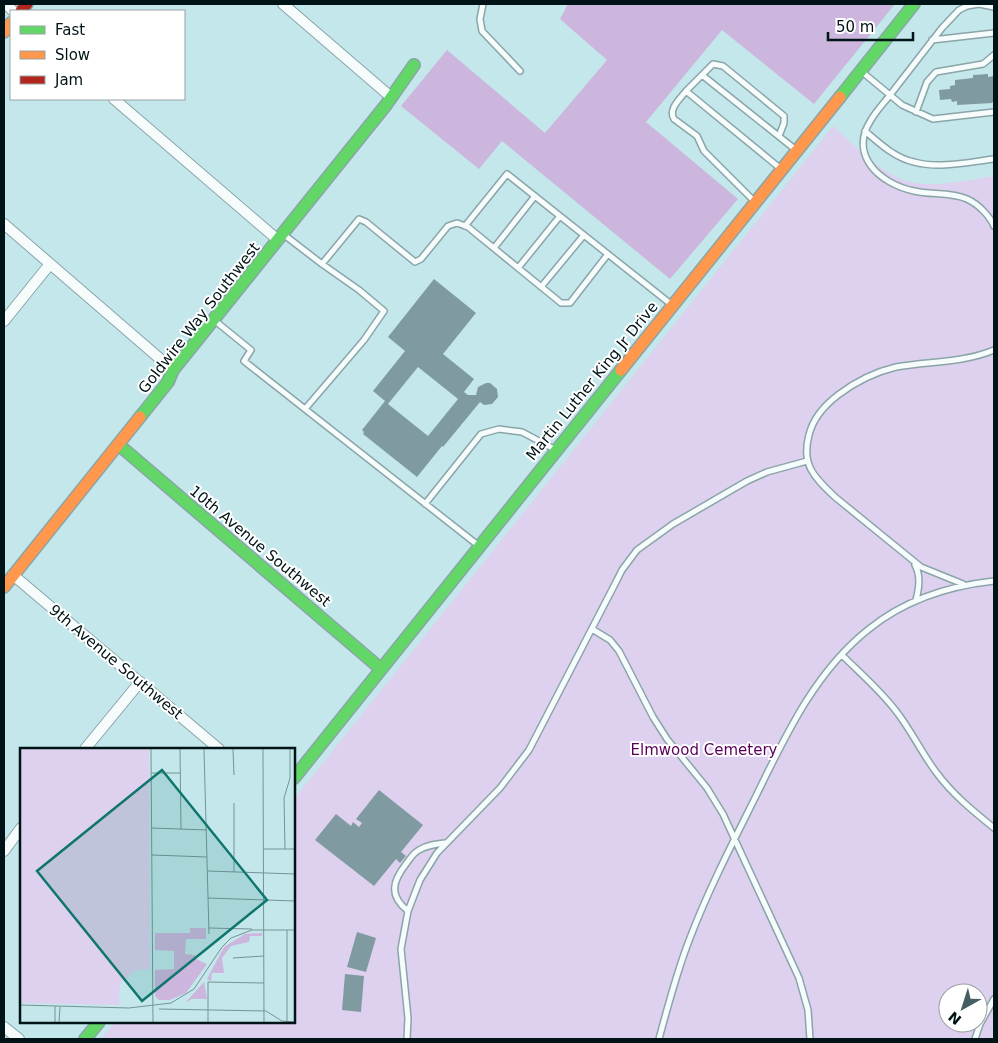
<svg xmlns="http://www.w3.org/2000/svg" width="998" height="1043" font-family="'DejaVu Sans',sans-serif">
  <rect width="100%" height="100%" fill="#c4e7eb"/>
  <!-- green -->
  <path fill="#ded0ef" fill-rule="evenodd" d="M833,126c20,18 50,50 77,56 27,6 58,-2 84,-6v863h-893l14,-17h179v-223zM948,993h30v30h-30z"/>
  <!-- forest -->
  <path fill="#ccb6dd" d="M568,4h327l-81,100 -92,-74 -76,92 92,77 -68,80 -168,-138 -23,28 -78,-63 46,-56 98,83 62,-73 -47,-41z"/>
  <!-- building -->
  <path fill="#7f9ba1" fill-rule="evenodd" d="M988,74v3l6,-1v25l-2,2 -35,2v-4l-5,1 -1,-3 -11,1 -1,-10 11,-1v-3l5,-1v-5l18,-2v-3z
    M434,279l42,34 -33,41 31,25 -10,13 4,3h8l2,-8 8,-4h4l7,6 1,8 -6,7 -8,1 -4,-3 -37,45 -1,-1 -25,31 -54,-43 1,-2 -2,-2 23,-29 -12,-10 32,-40 -17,-14zM418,367l40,32 -30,37 -40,-32z
    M379,790l44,35 -22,27 5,4 -6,7 -4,-4 -22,27 -59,-46 21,-26 15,12 2,-4 6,5 3,-4 -6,-4z
    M357,932l19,6 -10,34 -19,-5z
    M345,974l19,2 -3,36 -19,-2z"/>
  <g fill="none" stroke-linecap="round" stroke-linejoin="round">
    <!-- lane casing -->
    <g stroke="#8aa5a8" stroke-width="8">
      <path id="lane" d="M483,4l-3,15 2,12 38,40
        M994,7l-15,-3 -12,2 -8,4 -17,18 -52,67 12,10 31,14 61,-7
        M932,40l62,-7
        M861,71l29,24c-6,8 -14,16 -19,25 -23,35 9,64 43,71 17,4 37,1 53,8 11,5 22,16 27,27
        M702,75l11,-11 10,2 61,50v7l-5,13
        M686,91l16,-16 94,75
        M916,112l11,-30 9,-10 47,-8 11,-9
        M865,131c14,12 30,27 49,31 25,7 55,0 80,-3
        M754,201l-50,-50 -7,-15 -23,-17c-6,-10 6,-20 12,-28l95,78
        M465,226l42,-52 165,131
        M283,234l39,30 37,-45 7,3 49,40 6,-3 27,-33 9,-3 11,4 93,76h9l38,-49
        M494,248l41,-52
        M518,268l42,-52
        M541,287l43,-52
        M214,320l37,30 -7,11 235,185
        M305,409l59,-69 20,-29 -25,-21 -37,-26
        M425,504l56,-70 18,-5 23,3 34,18
        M915,565c6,11 4,23 1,35
        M963,584l-42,-17 -86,-70c-21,-20 -34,-32 -26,-62 4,-17 16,-30 29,-40 17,-13 37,-23 58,-28 33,-6 67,-4 98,-17
        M592,629l18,11 9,11 34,66 14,22 40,49 16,26 76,164 9,32 2,29
        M842,655c18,18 38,35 54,56 15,19 25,41 40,61 16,22 37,39 58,56
        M408,911c-19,-15 -16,-29 -2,-47 4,-5 7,-11 13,-14 9,-5 16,-6 26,-7
        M407,1039l1,-21 -7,-69 7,-38 12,-31 17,-27 63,-65 29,-38 87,-168 6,-12 15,-20 36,-26 74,-43 20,-9 40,-11
        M659,1039c9,-34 18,-68 31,-101 18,-47 41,-92 64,-138 30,-61 60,-128 115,-171 37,-30 79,-43 125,-48
        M975,1039l5,-15 14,-25"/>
    </g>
    <!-- street casing -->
    <g stroke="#8aa5a8" stroke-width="12">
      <path id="street" d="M6,4l7,7
        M283,4l108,93
        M114,99l164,141
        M4,224l169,146
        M4,321l46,-57
        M13,575l206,174
        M85,749l55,-67
        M4,851l17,-23
        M4,1027l15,12"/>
    </g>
    <!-- fast casing -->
    <g stroke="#8aa5a8" stroke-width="14">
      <path id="fast" d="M840,97l74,-93
        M140,417l28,-35 5,-12 213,-265 28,-40
        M119,445l262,224
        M294,778l327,-408
        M85,1039l14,-17"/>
    </g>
    <!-- slow casing -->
    <g stroke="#8aa5a8" stroke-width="14">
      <path id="slow" d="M4,32l7,-9
        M621,370l219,-273
        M4,587l136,-170"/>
    </g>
    <!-- jam casing -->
    <g stroke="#8aa5a8" stroke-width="14">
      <path id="jam" d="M21,11l6,-7"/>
    </g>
    <!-- lane -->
    <use href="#lane" stroke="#f6fbfc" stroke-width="5"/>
    <!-- street -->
    <use href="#street" stroke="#f6fbfc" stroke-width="10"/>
    <!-- fast -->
    <use href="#fast" stroke="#63d668" stroke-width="11"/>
    <!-- slow -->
    <use href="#slow" stroke="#ff974d" stroke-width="11"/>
    <!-- jam -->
    <use href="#jam" stroke="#b3261e" stroke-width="11"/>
  </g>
  <g text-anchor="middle" stroke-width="4" stroke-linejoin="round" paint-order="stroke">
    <!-- street labels -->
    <g font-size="15" fill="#001417" stroke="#fff">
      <text transform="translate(199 318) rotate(-52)" y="5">Goldwire Way Southwest</text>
      <text transform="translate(592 381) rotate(-51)" y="5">Martin Luther King Jr Drive</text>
      <text transform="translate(260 546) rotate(40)" y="5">10th Avenue Southwest</text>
      <text transform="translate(116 662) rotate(40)" y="5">9th Avenue Southwest</text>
    </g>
    <!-- park labels -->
    <g font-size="15" fill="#59005c" stroke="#fff">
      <text x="704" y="755">Elmwood Cemetery</text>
    </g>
  </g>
  <!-- overview -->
  <g transform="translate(20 748)">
    <rect width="275" height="275" fill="#c4e7eb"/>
    <path d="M0,1h129l1,220 -15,1 -15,14 -1,21 -99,-2z" fill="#ded0ef"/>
    <path d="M170,180h16v11h-20l-1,15 10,1 1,4 11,5 -21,29 -16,7h-11l-4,-4v-26l19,-1v-18l-19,-1v-17h35zM242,185v3h-12l-1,6 -18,4 -9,12 2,15h-12l-1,8 -4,-2 17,-32 21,-13zM184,234l3,17h-15l-7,4z" fill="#ccb6dd"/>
    <path fill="none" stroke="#769396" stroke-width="1" d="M131,1l2,273M160,1l1,80M184,1l5,185M213,1l1,26M243,1l1,273M131,25h29M214,55v69M132,80l55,2M243,101h32M265,101l-1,-51 6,-20v-29M132,107l55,2M188,123l87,3M188,150l87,3M189,180l43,1M267,182v92M213,210l31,-2M188,234l56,1M188,234v40M0,257l109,3 42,-5 23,-14 28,-42 9,-9 21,-8h43M139,261l107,2 16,10 13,1M35,274v-16M39,274l1,-15"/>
    <path fill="#0f766e" fill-opacity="0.15" stroke="#0f766e" stroke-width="2.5" d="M142,22l105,130 -125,101 -105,-130z"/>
    <rect width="275" height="275" fill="none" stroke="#001417" stroke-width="2.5"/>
  </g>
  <!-- border -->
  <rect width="998" height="1043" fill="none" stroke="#001417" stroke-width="10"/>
  <!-- legend -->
  <rect x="10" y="10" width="175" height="90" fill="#ffffff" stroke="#99a1a2"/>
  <rect x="20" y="26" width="25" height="8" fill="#63d668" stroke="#99a1a2"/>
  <text x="55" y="35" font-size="15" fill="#001417">Fast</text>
  <rect x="20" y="51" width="25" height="8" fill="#ff974d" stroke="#99a1a2"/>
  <text x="55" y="60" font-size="15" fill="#001417">Slow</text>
  <rect x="20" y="76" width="25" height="8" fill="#b3261e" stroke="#99a1a2"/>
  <text x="55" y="85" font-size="15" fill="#001417">Jam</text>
  <!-- north arrow -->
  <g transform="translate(963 1008) rotate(219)"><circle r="24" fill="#ffffff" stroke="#99a1a2"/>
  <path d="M0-4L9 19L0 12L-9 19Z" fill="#455e61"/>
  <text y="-8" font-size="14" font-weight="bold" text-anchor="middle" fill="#001417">N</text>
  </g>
  <!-- scale -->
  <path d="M828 32v8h85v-8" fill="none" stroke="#001417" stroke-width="2.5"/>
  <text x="836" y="32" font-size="15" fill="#001417" stroke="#ffffff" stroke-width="4" paint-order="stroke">50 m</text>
</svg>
